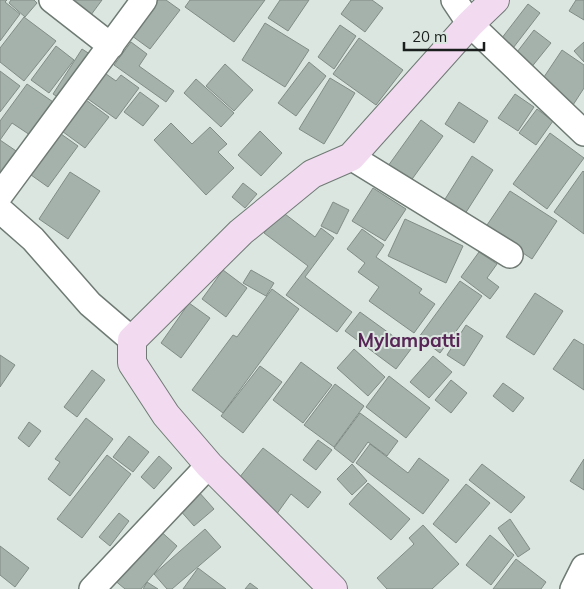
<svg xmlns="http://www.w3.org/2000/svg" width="584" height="589" font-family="Mulish,sans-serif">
  <rect width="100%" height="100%" fill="#dae6df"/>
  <!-- building -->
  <path fill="#a5b1ab" stroke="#818c86" d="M0,0h7l-2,2 15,12 -20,27z
    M11,0h23l3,3 -12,14 -16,-14z
    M62,0h40l-14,19z
    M153,0h13l14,10 -30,39 -22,-16z
    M190,0h75l-31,42 -49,-35z
    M280,0h29l-21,31 -20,-13z
    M351,0h21l11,8 -18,24 -24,-18z
    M576,0h8v20l-15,-9z
    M528,4l12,9 -30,39 -12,-9z
    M24,17l32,24 -32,40 -24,-19v-14z
    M265,23l44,27 -24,37 -43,-27z
    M340,25l16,11 -22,33 -16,-12z
    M534,30l17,13 -21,26 -16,-13z
    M359,38l44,32 -27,35 -43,-31z
    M131,42l16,12 -8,12 35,25 -8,11 -52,-37z
    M584,42v20l-10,-11z
    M56,46l18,14 -25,33 -18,-13z
    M82,49l14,9 -29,45 -14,-9z
    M562,50l22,15v23l-11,17 -33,-22z
    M309,62l17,14 -30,40 -18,-13z
    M225,64l28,26 -19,21 -28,-25z
    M99,69l17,12 5,-6 18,13 -23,31 -35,-25z
    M0,71l20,15 -20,26z
    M330,78l25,15 -31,51 -25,-15z
    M196,79l38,34 -13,14 -37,-34z
    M27,84l32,22 -23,33 -24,-16 -12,17 25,17 -25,29v-65z
    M140,92l19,14 -16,20 -19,-14z
    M78,94l31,23 -24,31 -30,-22z
    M515,94l19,13 -16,24 -20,-13z
    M459,102l29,19 -14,22 -29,-19z
    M537,109l16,12 -17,24 -17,-12z
    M421,120l22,16 -33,46 -22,-16z
    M171,123l21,21 18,-17 17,17 -9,8 16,16 -28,27 -52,-55z
    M54,129l24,17 -30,41 -24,-17z
    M260,131l22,22 -21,23 -23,-21z
    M550,133l34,25 -37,51 -34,-25z
    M472,156l21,14 -30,47 -21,-13z
    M583,171l1,1v62l-30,-22z
    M70,172l30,19 -32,48 -29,-20z
    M243,183l14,11 -12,14 -13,-11z
    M373,188l33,21 -21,32 -33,-20z
    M510,191l47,30 -25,38 -47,-31z
    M333,202l16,8 -12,24 -16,-8z
    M281,211l34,26 6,-9 13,10 -29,39 47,35 -15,20 -51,-37 22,-29 -44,-33z
    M405,219l58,27 -17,37 -58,-27z
    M362,229l22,16 -8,12 46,32 -3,4 16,11 -21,29 -45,-32 10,-14 -21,-15 7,-9 -18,-14z
    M479,252l18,12 -10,14 12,9 -9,12 -29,-22z
    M223,270l24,18 -21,29 -24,-18z
    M251,270l23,13 -8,13 -23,-13z
    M460,281l22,15 -42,57 -21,-16z
    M272,289l27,20 -76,104 -31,-23 41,-55 4,2z
    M535,293l28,18 -29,44 -28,-18z
    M189,303l21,15 -29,40 -20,-15z
    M360,312l51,37 -15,20 -51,-38z
    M466,325l17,11 -19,30 -17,-11z
    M574,339l10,6v45l-31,-21z
    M354,349l31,28 -17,19 -31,-28z
    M0,355l15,10 -15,22z
    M433,356l19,16 -23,26 -19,-16z
    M301,362l31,23 -29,38 -30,-23z
    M260,366l22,16 -39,51 -22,-17z
    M92,370l13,10 -28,37 -13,-10z
    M389,376l41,32 -24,30 -40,-31z
    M451,380l16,13 -16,20 -16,-13z
    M503,383l21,15 -11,14 -20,-16z
    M335,384l29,22 -30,41 -30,-22z
    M360,413l38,28 -11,15 -19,-14 -15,21 -19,-15z
    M86,418l27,21 -43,57 -22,-17 12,-17 -5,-3z
    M29,422l12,9 -12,16 -11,-9z
    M129,436l20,16 -16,20 -20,-15z
    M318,440l14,10 -16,20 -13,-10z
    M370,444l38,29 11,-15 30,22 -26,34 -67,-51z
    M263,448l58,44 -13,16 -17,-14 -15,21 -41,-32z
    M107,455l24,19 -49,64 -25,-19z
    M159,456l13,12 -18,21 -13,-12z
    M584,459v31l-14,-9z
    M352,464l15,17 -15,14 -15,-16z
    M482,464l43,33 -14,16 -42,-33z
    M368,483l42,36 -19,21 -42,-36z
    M466,484l24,19 -34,40 -23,-19z
    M198,491l16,18 -20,17 -16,-18z
    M119,513l10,8 -19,25 -11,-9z
    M510,519l20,30 -12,8 -20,-29z
    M423,525l36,39 -27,25h-45l-10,-11 37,-34 -5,-6z
    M157,528l20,18 -36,43h-16l-12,-10z
    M205,529l16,18 -49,42h-5l-13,-15z
    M490,535l24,20 -23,30 -25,-20z
    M0,546l29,22 -14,19 -15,-12z
    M516,559l30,23 -5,7h-48z
    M198,568l28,21h-43z
    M147,582l11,7h-15z
    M250,583l8,6h-13z"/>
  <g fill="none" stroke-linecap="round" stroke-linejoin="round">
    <!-- street casing -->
    <g stroke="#6f7a74" stroke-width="28">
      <path id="street" d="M52,0l59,46
        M454,0l16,24 114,109
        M351,157l159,98
        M0,195l144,-195
        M0,210l33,29 57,65 42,36
        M92,589l117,-124
        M573,589l11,-22"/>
    </g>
    <!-- secondary casing -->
    <g stroke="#6f7a74" stroke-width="30">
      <path id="secondary" d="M333,589l-124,-124 -43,-50 -34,-52v-23l109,-108 71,-58 39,-17 119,-133 25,-24"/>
    </g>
    <!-- street -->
    <use href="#street" stroke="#fff" stroke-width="25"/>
    <!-- secondary -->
    <use href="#secondary" stroke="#f2dbf1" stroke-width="28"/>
  </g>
  <g text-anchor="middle" stroke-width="4" stroke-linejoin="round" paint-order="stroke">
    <!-- district labels -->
    <g font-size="19" font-weight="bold" fill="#582656" stroke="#dae6df">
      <text x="409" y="347">Mylampatti</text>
    </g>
  </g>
  <!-- scale -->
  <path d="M404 42v8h80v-8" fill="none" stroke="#1a1e1c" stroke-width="2.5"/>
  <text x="412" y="42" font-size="15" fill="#1a1e1c" stroke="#dae6df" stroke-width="4" paint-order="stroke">20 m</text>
</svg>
